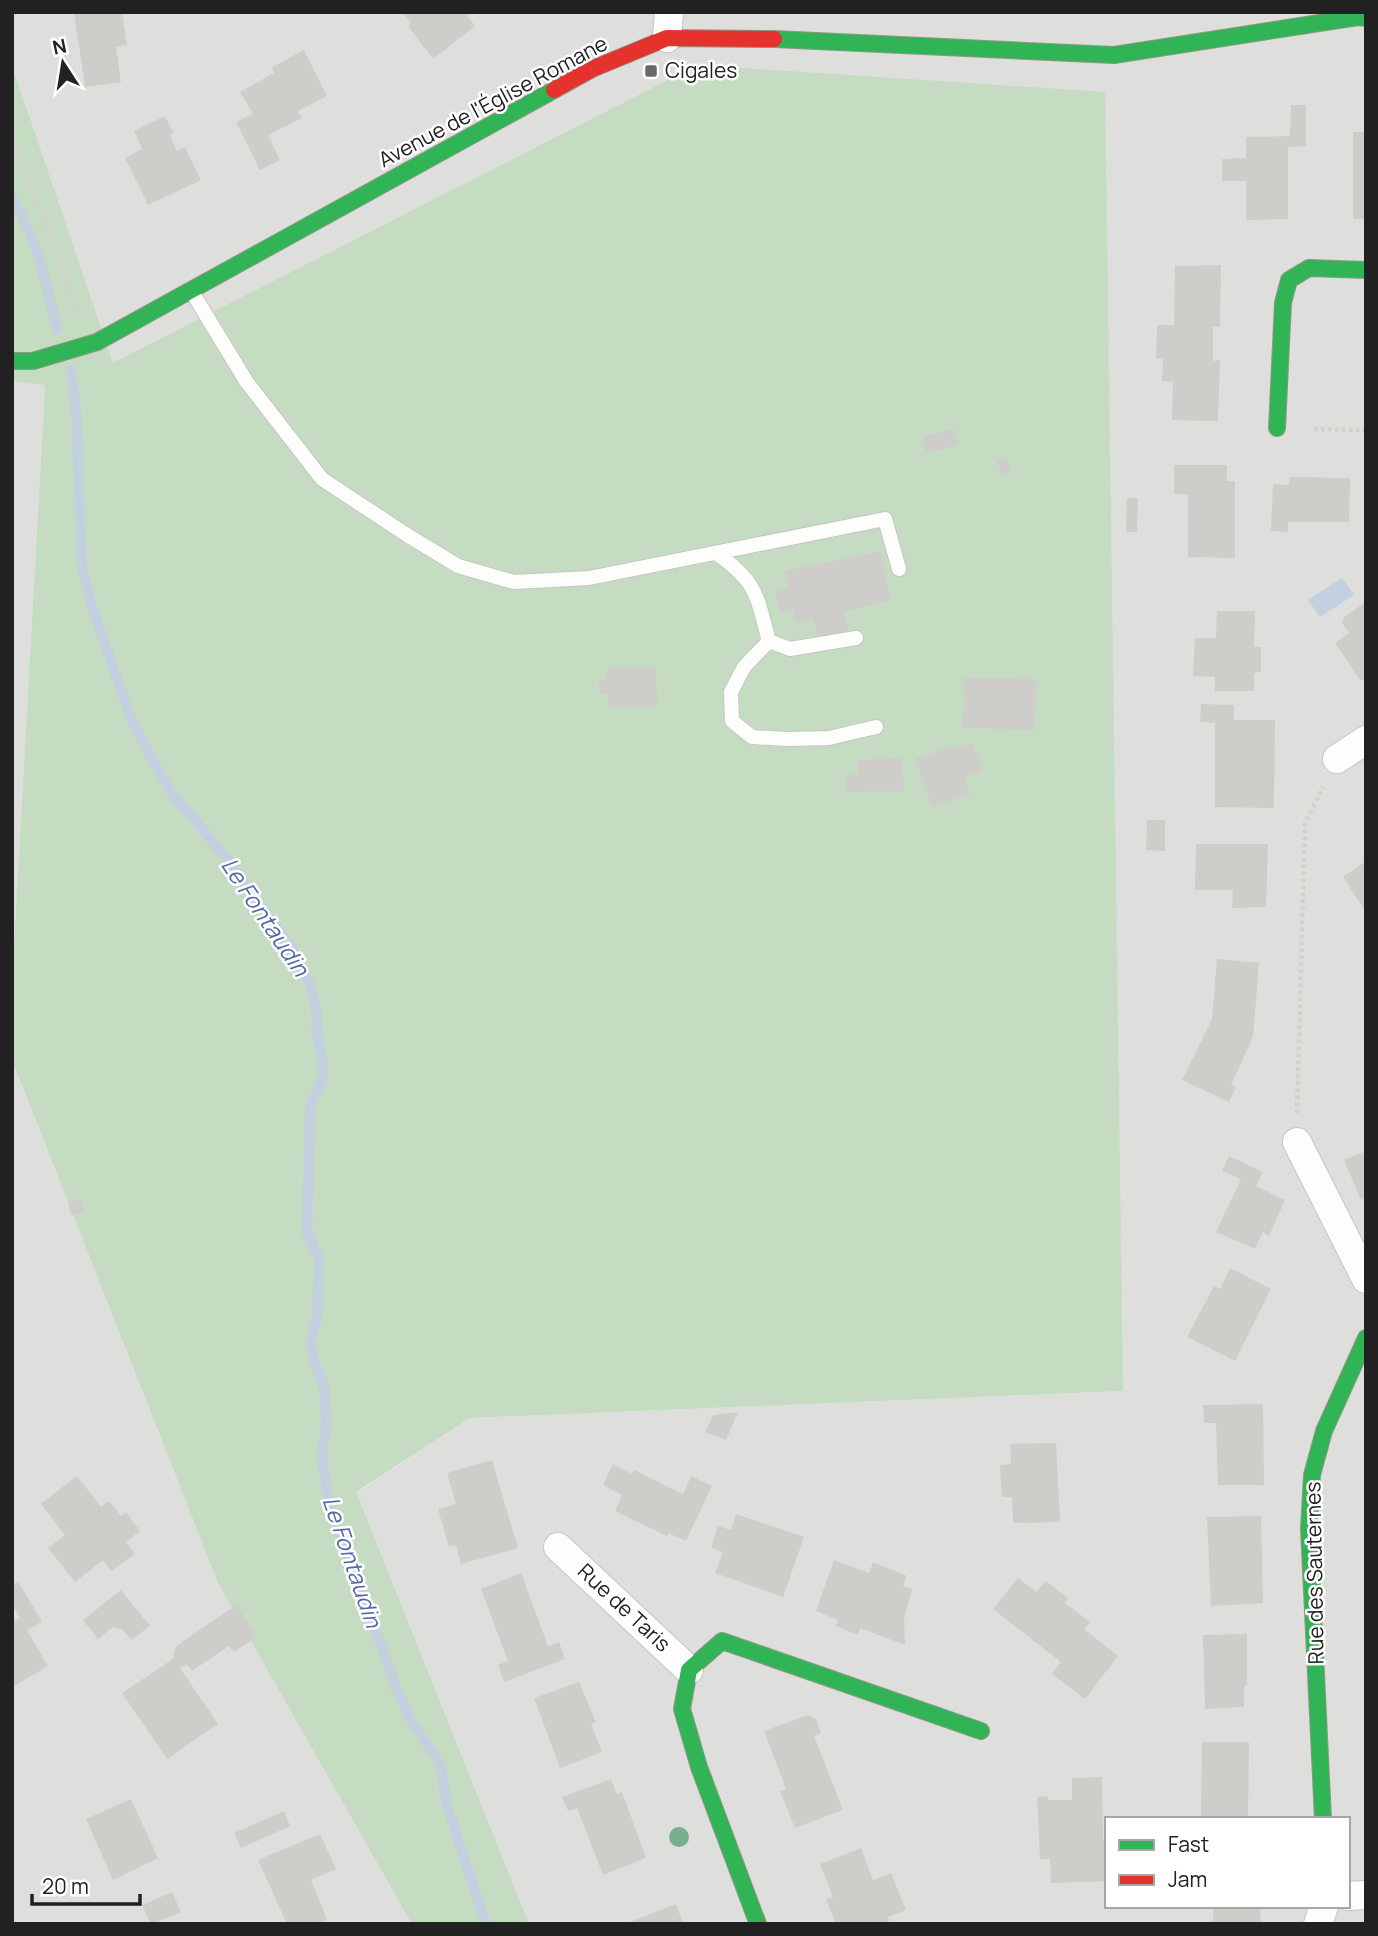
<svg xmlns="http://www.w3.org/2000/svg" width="1378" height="1936" font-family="Manrope,sans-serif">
  <rect width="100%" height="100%" fill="#efefeb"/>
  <!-- built -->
  <path fill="#dededc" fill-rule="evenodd" d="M12,12h1354v1912h-1354v-864l206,523 252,-165 653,-27 -426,-1326 -584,299 -101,-299zM1107,1819h241v87h-241z
    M12,381l33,3 -33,596z"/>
  <!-- forest -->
  <path fill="#c5dcc3" d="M12,65l101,298 584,-298 408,27 18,1299 -653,27 -114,74 173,432h-117l-194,-341 -206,-523v-80l33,-595 -33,-4z"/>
  <!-- water -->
  <path fill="#c2d0df" d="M1342,578l12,17 -34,22 -12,-17z"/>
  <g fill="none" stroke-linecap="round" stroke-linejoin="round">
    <!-- stream -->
    <path stroke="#c2d0df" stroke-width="10" d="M12,198c26,43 34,84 45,132
      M71,369l5,42 6,155 10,40 40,116 38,69 63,75 63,88 15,33 5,19 1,29 5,22 1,20 -13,30 -3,126 12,25 -2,58 -6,24 2,18 11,28 2,36 -4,36 8,52 19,45 47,133 15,33 30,44 5,37 40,122"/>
  </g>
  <!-- building -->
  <path fill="#cecdca" d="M74,12h48l5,33 -11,2 5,35 -36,5z
    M403,12h62l10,14 -42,33 -25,-33 3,-3z
    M304,50l23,46 -29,15 4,7 -34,17 12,25 -20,10 -24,-48 17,-8 -13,-22 34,-19 -2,-6z
    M1291,105h15v41l-18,1v72l-42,1v-39h-24v-22l24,-1v-21l44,-1z
    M165,116l9,17 -4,2 7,16 8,-4 16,33 -53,25 -23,-47 17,-9 -8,-18z
    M1353,132h13v87h-13z
    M1221,265l-1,62h-7v34l7,-1 -2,61 -46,-1 1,-38 -11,-1 1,-22h-7l1,-34h17l1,-59z
    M953,429l5,16 -32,9 -4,-17z
    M1007,458l4,15 -9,3 -5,-15z
    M1174,465h53v16h8v77l-47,-1v-63h-14z
    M1289,477l61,1 -1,44h-61v10l-17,-1 2,-47 16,1z
    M1127,498h11l-1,34h-11z
    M880,551l11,49 -47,12 4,19 -30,7 -5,-19 -17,4 -3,-13 -13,3 -5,-21 14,-3 -4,-18z
    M1366,602v75l-5,4 -26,-38 14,-10 -7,-10 2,-6z
    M1217,611h38l-1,36h7v25l-7,1v18h-39v-14l-22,-1 2,-38h21z
    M656,667l1,40h-49v-14l-8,1 -1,-14 8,-1v-11z
    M964,678l72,1 -1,51 -72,-2z
    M1201,704l33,1v15h41l-1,88 -59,-1v-84l-15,-1z
    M973,743l10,28 -19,7 6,16 -38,13 -17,-48 39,-14 1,4z
    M902,758l2,33 -58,1v-17h12l-1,-15z
    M1147,820h18v31l-19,-1z
    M1196,844h72l-2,63 -34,1 1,-18h-38z
    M1366,861v51l-23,-35z
    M1217,959l42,4 -6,74 -22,48 5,2 -7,15 -47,-22 30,-61z
    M1366,1151v47l-5,2 -17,-40z
    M1229,1156l34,16 -7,14 29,14 -16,36 -6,-4 -8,17 -39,-17 25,-53 -19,-8z
    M82,1199l3,13 -14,3 -3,-13z
    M1230,1268l41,21 -36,72 -48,-24 27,-51 6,3z
    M1263,1404l1,81h-46l-2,-62h-12l-1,-18z
    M738,1412l-12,28 -21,-8 8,-17z
    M1056,1443l4,79 -47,1 -1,-26h-10l-2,-32 11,-1 -1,-20z
    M492,1460l26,88 -57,16 -5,-19 -7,2 -11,-38 18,-5 -9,-31z
    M613,1464l19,10 2,-4 49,24 8,-18 21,10 -26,55 -18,-8 -1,3 -52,-25 7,-16 -19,-10z
    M77,1476l24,31 8,-6 12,15 5,-4 14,19 -14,11 9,12 -24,17 -8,-11 -28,22 -27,-34 17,-13 -24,-31z
    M736,1514l68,23 -21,60 -68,-24 8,-21 -12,-4 7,-22 13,4z
    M1261,1516l2,87 -52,3 -4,-89z
    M834,1560l35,13 4,-11 34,14 -4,10 9,3 -8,31 1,25 -45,-17 -2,7 -22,-9 2,-6 -22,-9z
    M521,1573l27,73 11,-4 6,17 -61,23 -6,-17 10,-4 -27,-72z
    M1018,1578l18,14 10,-11 22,17 -3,5 25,19 -6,7 34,27 -33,43 -33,-25 9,-12 -68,-53z
    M18,1581l24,41 -15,8 21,36 -36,21v-65l8,-4 -8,-14v-19z
    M121,1590l29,36 -19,14 -9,-11 -9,-2 -15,12 -15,-19z
    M236,1605l21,31 -23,16 -5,-6 -37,25 -5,-7 -7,4 38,56 -51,35 -45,-66 51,-34 2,-12z
    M1247,1634v51l-3,1v21l-39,2 -2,-74z
    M579,1682l17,40 -5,2 11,28 -42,16 -26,-70z
    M808,1715l8,4 5,14 -7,3 29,74 -48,18 -15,-37 6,-2 -22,-58z
    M1202,1742h47l-1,77h-47z
    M1102,1777l1,63h4v41l-56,2 -1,-24h-10l-3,-62 11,-1v4h24v-22z
    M611,1779l6,15 5,-2 24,66 -43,17 -26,-67 -9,3 -6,-14z
    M131,1799l27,59 -45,22 -27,-61z
    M284,1811l6,15 -49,22 -7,-15z
    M320,1834l16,35 -25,11 16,39 -11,5h-29l-29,-64z
    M861,1848l12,32 18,-7 15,37 -18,7 1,4 -7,3h-46l-10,-25 7,-2 -13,-33z
    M172,1892l9,20 -30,12 -9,-19z
    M676,1904l7,20h-58z
    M1213,1906h47l1,18h-48z"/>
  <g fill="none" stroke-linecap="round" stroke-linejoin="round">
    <!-- lane casing -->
    <g stroke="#c6c6c4" stroke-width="16">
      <path id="lane" d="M192,292l54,89 76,98 85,56 51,31 56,16 75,-4 296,-59 14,50
        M716,553c42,30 40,41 53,88l21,8 66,-11
        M769,641l-25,26 -13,25 1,29 20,16 35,2 42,-1 47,-11"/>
    </g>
    <!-- street casing -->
    <g stroke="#c6c6c4" stroke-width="30">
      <path id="street" d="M667,38l2,-26
        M1337,759l29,-19
        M1297,1142l69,137
        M558,1547l131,123
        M1348,1896l18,-1
        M1318,1924l6,-18"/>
    </g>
    <!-- fast casing -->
    <g stroke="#909884" stroke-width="18">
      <path id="fast" d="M774,39l340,16 244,-38 8,1
        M12,361h21l64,-19 457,-252
        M1277,428l6,-125 6,-23 20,-12 57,2
        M1323,1819l-14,-290 3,-54 12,-44 42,-93
        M758,1924l-59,-157 -17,-58 7,-39 33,-29 259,90"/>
    </g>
    <!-- jam casing -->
    <g stroke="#909884" stroke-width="18">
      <path id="jam" d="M554,90l38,-21 75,-31 107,1"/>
    </g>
    <!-- path -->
    <path stroke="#d6cfca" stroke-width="4.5" stroke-dasharray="3.5 3.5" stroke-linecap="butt" d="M12,132l65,179
      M1314,429l52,1
      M1297,1113l8,-290 18,-36"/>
    <!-- lane -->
    <use href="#lane" stroke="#fdfdfc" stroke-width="14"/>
    <!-- street -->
    <use href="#street" stroke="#fdfdfc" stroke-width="28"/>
    <!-- fast -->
    <use href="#fast" stroke="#30b455" stroke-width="16"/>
    <!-- jam -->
    <use href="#jam" stroke="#e5322d" stroke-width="16"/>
  </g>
  <!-- trees -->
  <circle fill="#78ae8b" cx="679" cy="1837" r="10"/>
  <!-- markers -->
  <rect fill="#696968" stroke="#fff" stroke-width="2.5" x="644" y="64" width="14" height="14" rx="3.5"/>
  <g text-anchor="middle" stroke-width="5" stroke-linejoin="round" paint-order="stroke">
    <!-- poi labels -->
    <g font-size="21" fill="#212121" stroke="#fff" text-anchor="start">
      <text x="665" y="78">Cigales</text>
    </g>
    <!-- street labels -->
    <g font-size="21" fill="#212121" stroke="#fff">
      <text transform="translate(493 102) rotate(-28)" y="7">Avenue de l'Église Romane</text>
      <text transform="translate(1315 1573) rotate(-91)" y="7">Rue des Sauternes</text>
      <text transform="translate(624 1608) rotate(43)" y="7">Rue de Taris</text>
    </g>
    <!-- water labels -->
    <g font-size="23" font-style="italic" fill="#5667a9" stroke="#fff">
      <text transform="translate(265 917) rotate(56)" y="8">Le Fontaudin</text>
      <text transform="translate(352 1562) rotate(71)" y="8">Le Fontaudin</text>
    </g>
  </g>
  <!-- border -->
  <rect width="1378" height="1936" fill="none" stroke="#212121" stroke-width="28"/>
  <!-- legend -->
  <rect x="1105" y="1817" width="245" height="91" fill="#ffffff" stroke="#a6a6a6" stroke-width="2"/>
  <rect x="1119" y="1840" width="35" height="10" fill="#30b455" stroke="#a6a6a6" stroke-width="2"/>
  <text x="1168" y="1852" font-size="21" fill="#212121">Fast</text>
  <rect x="1119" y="1875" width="35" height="10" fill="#e5322d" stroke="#a6a6a6" stroke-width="2"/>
  <text x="1168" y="1887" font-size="21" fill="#212121">Jam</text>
  <!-- north arrow -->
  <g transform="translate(63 63) rotate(348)" stroke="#ffffff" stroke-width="5" paint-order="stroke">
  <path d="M0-5L12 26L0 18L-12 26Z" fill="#212121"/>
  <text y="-10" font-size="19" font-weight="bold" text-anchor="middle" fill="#212121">N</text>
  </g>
  <!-- scale -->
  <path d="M32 1894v10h108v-10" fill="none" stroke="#212121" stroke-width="3.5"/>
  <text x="42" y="1894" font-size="21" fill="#212121" stroke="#ffffff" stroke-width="5" paint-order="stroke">20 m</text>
</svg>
